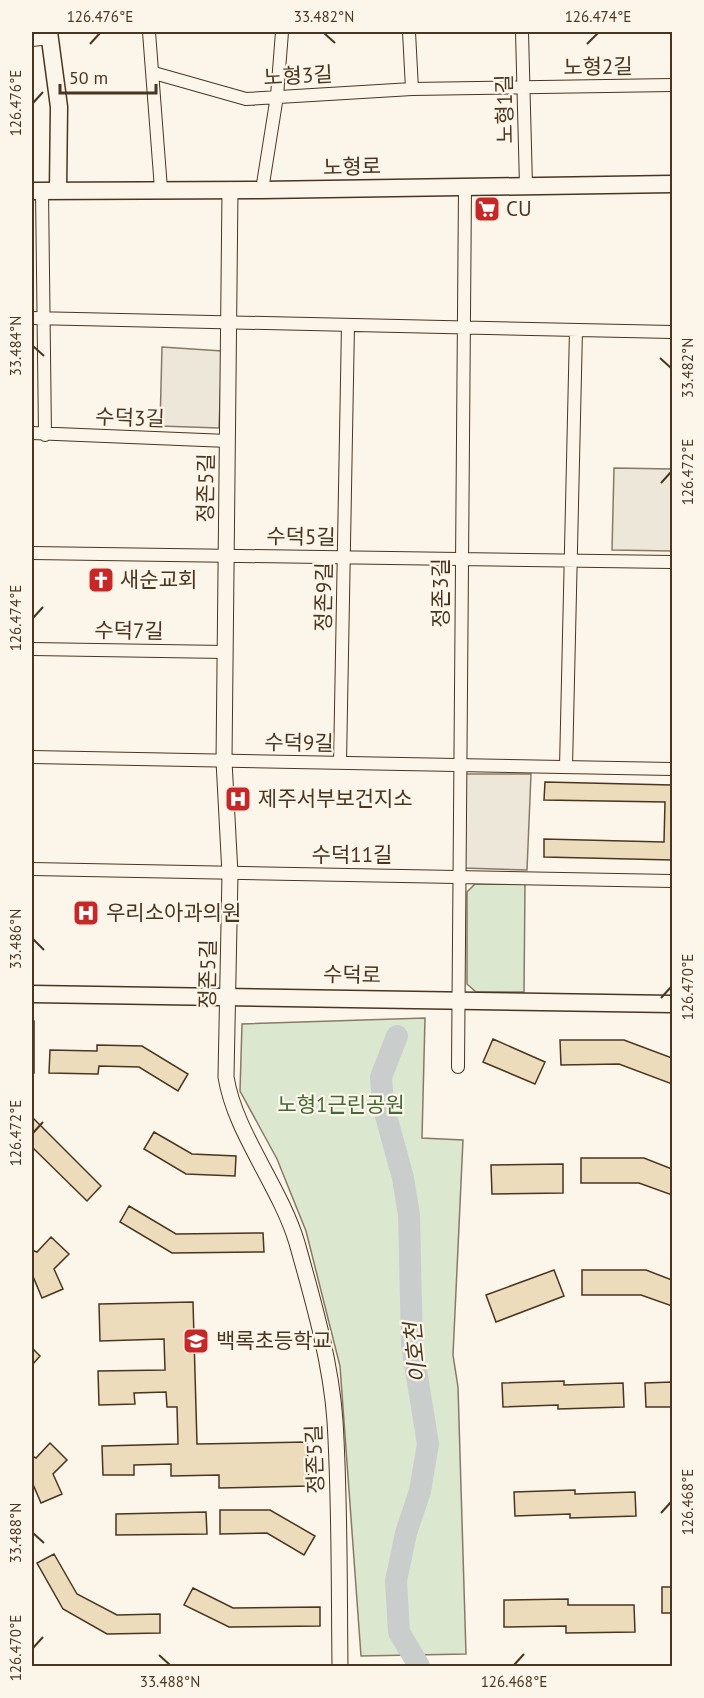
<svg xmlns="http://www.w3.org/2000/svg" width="704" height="1698" font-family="'PT Sans','Noto Sans KR',sans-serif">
  <rect width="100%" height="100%" fill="#fbf6e9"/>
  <!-- green -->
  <path fill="#dce7d0" stroke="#887966" stroke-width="1.5" d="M475,884h50l-1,108h-48l-9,-8v-92z
    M425,1018l-3,120 41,2 -10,215 5,32 8,267 -105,2 -21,-290 -34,-135 -29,-72 -37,-68 2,-67z"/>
  <!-- parking -->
  <path fill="#ede7d9" stroke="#887966" stroke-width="1.5" d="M162,347l60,4 -3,77 -59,-2z
    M614,468l58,1v82l-60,-1z
    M465,774h66l-4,96 -63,-2z"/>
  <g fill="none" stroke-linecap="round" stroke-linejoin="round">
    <!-- river -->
    <path stroke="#c9cecd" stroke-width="22" d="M397,1036l-16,41 2,28 20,73 6,37 3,130 16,99 -8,47 -14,42 -10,48 3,51 20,34"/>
  </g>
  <!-- building -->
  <path fill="#ecdcbc" stroke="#4a3520" stroke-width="1.5" d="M545,782l127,3v75l-128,-3v-18l120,3 1,-40 -121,-2z
    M32,1021h2v52h-2z
    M493,1039l52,23 -10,22 -52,-22z
    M560,1040h64l48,18v26l-53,-20 -58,1z
    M97,1045l45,1 46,28 -10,17 -39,-24 -40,-1 -1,8 -49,-1 1,-23 47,1z
    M33,1118l68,68 -14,15 -55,-54z
    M154,1132l38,22 44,2 -1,20 -49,-2 -42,-25z
    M581,1158h63l28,11v26l-33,-12h-58z
    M563,1164v29l-71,1 -1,-29z
    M129,1206l47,28 87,-1 1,19 -92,1 -52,-31z
    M51,1237l18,17 -15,15 9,20 -21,9 -10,-24v-24l5,2z
    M554,1270l10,26 -68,26 -10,-27z
    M582,1270h64l26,10v26l-31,-11h-59z
    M193,1302l4,142 110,-2 2,44 -90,2v-13l-48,1v-12l-37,1v10h-31l-1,-29 76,-2 -1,-37h-10l-1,-15 -32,1 1,11 -36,1 -1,-34 67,-1 -1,-31 -64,2 -1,-37z
    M32,1348l8,8 -8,9z
    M564,1381v4l59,-2 1,24 -66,2v-4l-55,2 -1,-24z
    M672,1382v25h-26l-1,-24z
    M50,1443l17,17 -14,14 9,20 -21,9 -9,-21v-26l4,2z
    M575,1490v4l60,-2 1,24 -66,2v-4l-55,2 -1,-24z
    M220,1510h50l45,26 -11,19 -37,-22 -47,1z
    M206,1512l1,22 -91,1v-21z
    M54,1554l23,40 40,21 43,-1v19l-53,1 -44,-25 -26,-46z
    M662,1587h10v26h-10z
    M193,1588l40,20 87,-1v19l-91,1 -45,-22z
    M568,1599v6h66l1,27 -69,1v-7l-62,1v-27z"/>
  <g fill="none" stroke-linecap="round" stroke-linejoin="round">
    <!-- minor casing -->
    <g stroke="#4a3520" stroke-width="14">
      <path id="minor" d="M149,32l12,157
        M409,32l3,57
        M522,32l4,154
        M32,40l18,-2
        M154,73l92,26 166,-10 260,-4
        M262,190l15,-94 5,-64
        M42,191l3,244
        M32,318l640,14
        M32,433l196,8
        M32,553l640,9
        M32,649l193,3
        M32,757l640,12
        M340,763l8,-438
        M566,767l10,-437
        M32,869l640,12
        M458,1067l7,-879"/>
    </g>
    <!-- tertiary casing -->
    <g stroke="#4a3520" stroke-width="17">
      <path id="tertiary" d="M230,190l-6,571 6,113 -4,203c9,56 54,109 71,166 16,57 34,119 38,178 5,81 4,164 5,245"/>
    </g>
    <!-- secondary casing -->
    <g stroke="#4a3520" stroke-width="19">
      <path id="secondary" d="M49,32l10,75 -1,83
        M32,191l230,-1 410,-6
        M32,994l640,10"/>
    </g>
    <!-- minor -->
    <use href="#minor" stroke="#fbf6e9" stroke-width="12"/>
    <!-- tertiary -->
    <use href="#tertiary" stroke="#fbf6e9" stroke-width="15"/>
    <!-- secondary -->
    <use href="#secondary" stroke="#fbf6e9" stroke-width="16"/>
  </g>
  <!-- ticks -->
  <path fill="none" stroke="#4a3520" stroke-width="2" d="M324,33l11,10M90,44l10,-11M587,44l11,-11M33,103l10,-11M33,346l11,10M660,358l11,10M661,483l10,-11M33,618l10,-11M33,939l11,11M661,998l10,-11M33,1133l10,-11M661,1513l10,-11M33,1533l11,10M33,1648l10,-11M159,1655l11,10M514,1665l10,-11"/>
  <!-- icons -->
  <defs>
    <g id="supermarket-square" transform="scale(1.35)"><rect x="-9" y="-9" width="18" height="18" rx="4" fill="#c62828" stroke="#fbf6e9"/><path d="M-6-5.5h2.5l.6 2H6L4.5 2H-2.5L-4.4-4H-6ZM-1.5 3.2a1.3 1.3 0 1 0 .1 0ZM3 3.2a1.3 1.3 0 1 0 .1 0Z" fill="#fff"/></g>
    <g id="church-square" transform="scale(1.35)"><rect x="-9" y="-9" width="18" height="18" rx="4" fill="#c62828" stroke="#fbf6e9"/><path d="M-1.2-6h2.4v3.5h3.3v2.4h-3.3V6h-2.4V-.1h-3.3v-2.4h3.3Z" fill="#fff"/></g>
    <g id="hospital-square" transform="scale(1.35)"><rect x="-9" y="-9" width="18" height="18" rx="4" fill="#c62828" stroke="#fbf6e9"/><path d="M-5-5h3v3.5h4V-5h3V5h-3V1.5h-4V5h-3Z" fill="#fff"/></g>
    <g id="school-square" transform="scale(1.35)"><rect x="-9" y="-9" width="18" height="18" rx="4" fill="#c62828" stroke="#fbf6e9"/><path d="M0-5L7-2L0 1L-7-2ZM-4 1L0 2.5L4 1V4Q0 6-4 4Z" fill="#fff"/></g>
  </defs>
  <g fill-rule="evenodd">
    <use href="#supermarket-square" x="487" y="209"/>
    <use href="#church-square" x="101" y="580"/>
    <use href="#hospital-square" x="238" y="799"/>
    <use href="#hospital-square" x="86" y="913"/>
    <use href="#school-square" x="196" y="1341"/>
  </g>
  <g text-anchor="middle" stroke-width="4.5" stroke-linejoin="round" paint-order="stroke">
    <!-- street labels -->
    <g font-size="21" fill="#4a3520" stroke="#fbf6e9">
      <text transform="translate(598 67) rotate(-1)" y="7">노형2길</text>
      <text transform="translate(298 76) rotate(-3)" y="7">노형3길</text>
      <text transform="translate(505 109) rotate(-91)" y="7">노형1길</text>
      <text transform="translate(352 167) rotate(-1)" y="7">노형로</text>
      <text transform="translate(130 418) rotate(2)" y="7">수덕3길</text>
      <text transform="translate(206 488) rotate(-89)" y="7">정존5길</text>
      <text transform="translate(301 537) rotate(1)" y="7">수덕5길</text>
      <text transform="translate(441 593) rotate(-90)" y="7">정존3길</text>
      <text transform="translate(324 597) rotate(-89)" y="7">정존9길</text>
      <text transform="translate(129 631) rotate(1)" y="7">수덕7길</text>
      <text transform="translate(299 743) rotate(1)" y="7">수덕9길</text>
      <text x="352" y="862">수덕11길</text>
      <text transform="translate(208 974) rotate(-89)" y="7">정존5길</text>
      <text transform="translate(352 975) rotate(1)" y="7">수덕로</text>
      <text transform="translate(315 1459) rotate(-92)" y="7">정존5길</text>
    </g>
    <!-- poi labels -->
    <g font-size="21" fill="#4a3520" stroke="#fbf6e9" text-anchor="start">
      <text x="506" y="216">CU</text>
      <text x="120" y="587">새순교회</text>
      <text x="258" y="806">제주서부보건지소</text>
      <text x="106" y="920">우리소아과의원</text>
      <text x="216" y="1348">백록초등학교</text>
    </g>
    <!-- park labels -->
    <g font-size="21" fill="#436837" stroke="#fbf6e9">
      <text x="341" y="1112">노형1근린공원</text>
    </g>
    <!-- water labels -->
    <g font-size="22" font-style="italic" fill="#4a3520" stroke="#fbf6e9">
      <text transform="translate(415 1353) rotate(-96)" y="8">이호천</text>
    </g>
  </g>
  <!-- border -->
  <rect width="704" height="1698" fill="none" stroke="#fbf6e9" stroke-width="66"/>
  <!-- scale -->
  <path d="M60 84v9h96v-9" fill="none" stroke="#4a3520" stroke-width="3"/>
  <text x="69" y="84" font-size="18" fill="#4a3520" stroke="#fbf6e9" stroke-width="4.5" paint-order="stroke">50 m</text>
  <rect x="33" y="33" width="638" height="1632" fill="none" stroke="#4a3520" stroke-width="2"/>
  <g font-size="15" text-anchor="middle" fill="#4a3520">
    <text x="100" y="22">126.476°E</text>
    <text x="324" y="22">33.482°N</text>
    <text x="598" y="22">126.474°E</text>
    <text transform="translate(16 103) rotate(-90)" y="5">126.476°E</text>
    <text transform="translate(16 346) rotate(-90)" y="5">33.484°N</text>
    <text transform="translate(688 368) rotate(-90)" y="5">33.482°N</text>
    <text transform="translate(688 472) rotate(-90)" y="5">126.472°E</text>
    <text transform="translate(16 618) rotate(-90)" y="5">126.474°E</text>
    <text transform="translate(16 939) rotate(-90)" y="5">33.486°N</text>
    <text transform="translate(688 987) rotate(-90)" y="5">126.470°E</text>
    <text transform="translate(16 1133) rotate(-90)" y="5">126.472°E</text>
    <text transform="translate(688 1502) rotate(-90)" y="5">126.468°E</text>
    <text transform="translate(16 1533) rotate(-90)" y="5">33.488°N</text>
    <text transform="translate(16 1648) rotate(-90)" y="5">126.470°E</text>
    <text x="170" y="1687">33.488°N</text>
    <text x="514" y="1687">126.468°E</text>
  </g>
</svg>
